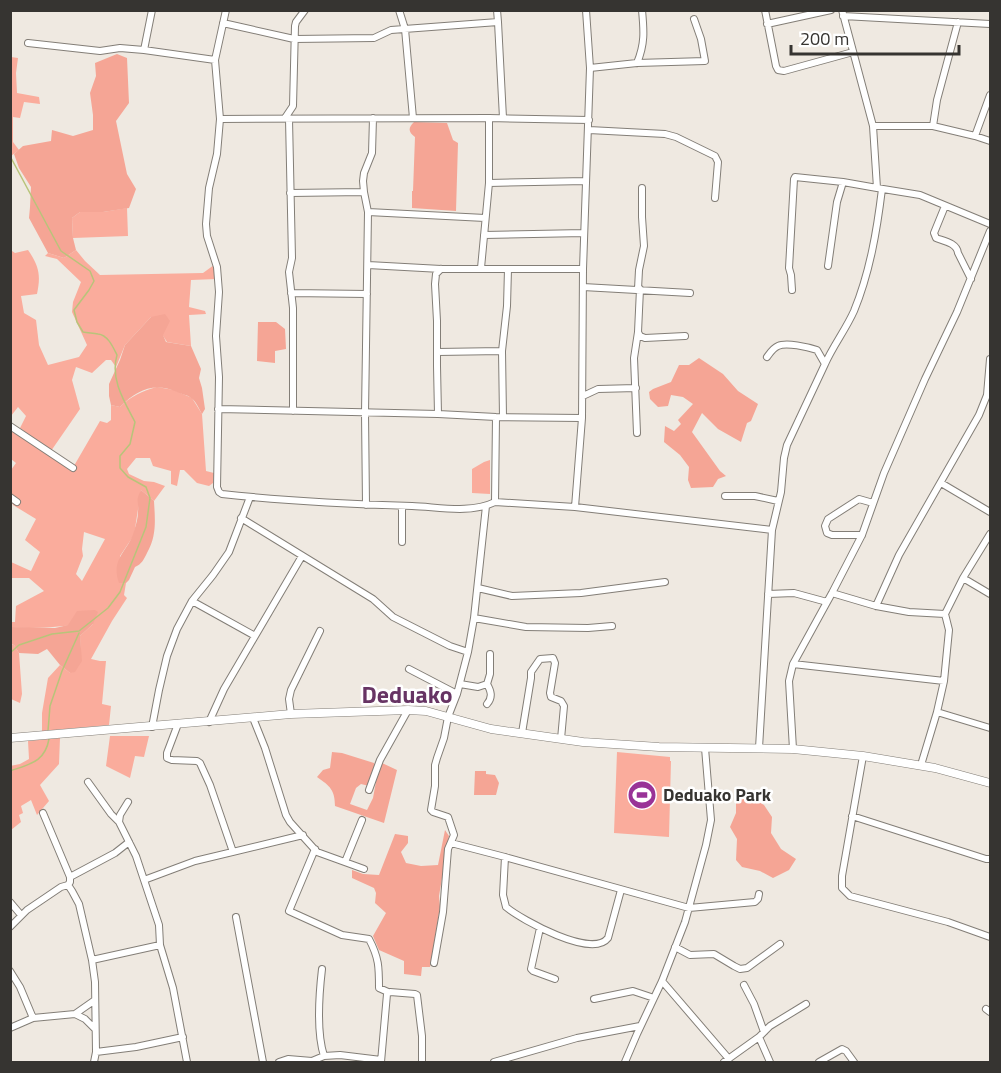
<svg xmlns="http://www.w3.org/2000/svg" width="1001" height="1073" font-family="'Titillium Web',sans-serif">
  <rect width="100%" height="100%" fill="#efe9e1"/>
  <!-- green -->
  <path fill="#faac9c" fill-rule="evenodd" d="M11,57l7,1 -2,15 1,20 22,4 1,7 -16,-2 -4,16 -7,-1v25l6,8 -8,6z
    M127,208l1,28 -55,2 -1,-20 8,-6h23z
    M10,244l2,7 3,2 13,-3c11,16 13,25 9,44l-16,2 3,17 12,7 3,25 9,20 31,-8 8,-12 -15,-33 1,-10 8,-20 -24,-23 -12,-3 3,-3 16,5 12,-8 9,11 15,14 103,-2 11,-8 3,14 -26,1 -2,27 16,4 1,3 -17,1 2,31 -24,-4 -16,-25 -26,28 -9,22 -5,-7h-5l-14,13 -16,-6 -4,13 8,29 -29,42 -31,-23 6,-12 -8,-9 -7,9z
    M157,387l17,3 18,8 10,16 4,57 8,2 -1,10 -4,3 -12,-3 -13,-13h-4l-3,16 -6,-2v-13l-18,-5 -3,-8h-14l-9,11 2,5 15,7 10,1 11,4 -11,15 -13,-11 -7,45 -14,21 -1,27h7l-2,12 3,3 -15,23 -21,38 9,2h6l-4,43 9,2 -2,19 -67,6v-18l6,-35 12,-13 10,8 11,-12 -1,-25 13,-12c-28,1 -55,6 -82,3v-5h4l1,-16 28,-15 -15,-13h-17l-1,2v-18l20,9 9,-19 -15,-12 11,-21 -23,-14 -2,-5v-30l5,-7 -5,-4v-32l60,44 29,-50 7,2 4,-3v-15l9,2c11,-11 22,-16 37,-20zM84,532l21,7 -23,42 -6,-7 7,-18 -1,-7z
    M490,460v34l-18,-1v-24l12,-7z
    M10,644l4,1 5,8 3,41 -2,9 -9,-4 -1,-36 2,-3 -1,-1z
    M110,736h39l-5,21 -9,-1 -5,22 -24,-12z
    M60,738l-1,26 -19,21 9,16 -12,14 -6,-15 -10,6 2,7 -4,2 2,7 -10,8 -1,-64 10,-2 9,-5 -1,-18z
    M617,752l53,5v4h1l-2,76 -55,-4z"/>
  <!-- forest -->
  <path fill="#f5a595" d="M117,54l10,4 2,45 -13,18 11,53 9,15 -7,19 -26,4h-23l-8,6 1,20 3,12 -12,8 -16,-5 -19,-35 1,-11 1,-20 -12,-19 -5,-14 9,-8 28,-5 1,-11 21,6 20,-6v-15l-3,-22 6,-17 -1,-13z
    M414,122l33,1 6,17 5,3 -2,68 -44,-3v-17h1l2,-54c-7,-5 -7,-9 -1,-15z
    M165,314l5,7 -7,14 3,7 25,4 10,23 -2,9 3,10 3,21 -3,5c-3,-5 -6,-13 -11,-16 -3,-3 -10,-4 -14,-6 -23,-10 -40,-2 -57,15l-9,-2 -2,-9v-12l11,-24 5,-15 26,-28z
    M258,322h18l9,7 1,20 -11,2v12l-18,-2z
    M699,358l24,16 15,17 20,13 -7,17 -4,2 -6,19 -23,-13 -16,-16 -10,19 28,39 6,5 -8,3 -5,8 -22,1 -3,-8 1,-13 -9,-12 -16,-13 1,-16 9,5 7,-7 -3,-4 15,-16 -10,-7 -12,-2 -3,11 -10,1 -8,-8 -1,-7 4,-3 18,-7 8,-17h10z
    M141,490l13,11c1,18 3,35 -7,52 -3,6 -5,11 -12,14l-6,13 -3,3h-7c-9,-25 10,-32 15,-52 2,-6 4,-13 4,-19 1,-12 -3,-10 3,-22z
    M95,610l3,2 -5,12 -13,12 2,25 -7,11 -5,1 -10,-8 -13,-16 -9,5 -19,-1 -5,-8 -3,-1v-17l44,1 13,-3 9,-14z
    M332,752l10,1 32,10 2,5 -7,18 -8,-2 -5,4 -6,16 17,6 6,-12 6,-33 3,-2 15,7 -13,53 -49,-17c0,-16 -5,-20 -18,-29l6,-7 7,-2z
    M475,771h11v3l9,1 4,8 -3,12h-22z
    M736,789l28,16 8,12 -1,16 10,16 15,10 -7,11 -16,8 -13,-7 -18,-4 -6,-7 1,-21 -7,-12 6,-14z
    M445,830l4,6 -10,60 1,11 -10,60h-8l-1,9 -17,-2v-13l-25,-11 -6,-14 13,-23 -11,-10 1,-10 -2,-5 -22,-10v-8l11,4 16,1 16,-41 13,2v7l-7,9 5,11 15,3 17,-1z"/>
  <g fill="none" stroke-linecap="round" stroke-linejoin="round">
    <!-- stream -->
    <path stroke="#b8c47a" stroke-width="1.5" d="M10,156l51,95 29,20 4,10 -5,9 -15,20 3,12 6,10c5,1 10,1 15,2 10,1 15,13 19,21 -7,24 7,46 18,67l-5,22 -10,12v12l8,9 18,10 4,11 -4,29 -26,65 -12,16 -29,23 -27,3 -33,11 -9,8
      M48,731l2,-25 12,-35 17,-38
      M10,771c20,-7 35,-9 39,-32"/>
    <!-- minor casing -->
    <g stroke="#837e77" stroke-width="8">
      <path id="minor" d="M226,10l-11,50 5,59 -3,35 -8,34 -3,36 1,12 10,31 2,25 -3,44 3,41 -2,110 2,5 3,2c63,7 127,10 190,12 27,1 58,8 83,-4l80,5
        M399,10l6,19 8,89
        M497,10l1,12 5,96
        M586,10l4,58 -7,201 -1,149 -7,89 197,23 -13,218
        M765,10l11,56 2,4 6,1 69,-19
        M842,10l31,116 4,62 43,7 70,29
        M843,16l147,8
        M223,23l71,16 80,-1 17,-8 107,-8
        M767,24l64,-14
        M28,43l72,8 20,-3 24,2 71,10
        M144,50l8,-40
        M637,63c8,-19 7,-32 5,-53
        M590,68l47,-5 68,-2 -4,-22 -7,-20
        M285,118l8,-12 2,-80 1,-4 9,-12
        M220,119l269,-1 100,2
        M289,119l3,139 -3,14 4,36v103
        M873,126h60l42,10 15,5
        M933,126l4,-26 21,-78
        M589,130l76,4 11,3 39,19 3,6 -3,36
        M975,136l15,-41
        M489,183l97,-2
        M290,193l74,-1
        M945,206l-11,27 2,5c8,3 21,5 22,15l13,26
        M368,212l117,6
        M484,235l100,-2
        M368,265l73,4h142
        M828,266l9,-64 6,-20
        M481,268l8,-85v-65
        M583,287l107,6
        M638,289l1,-19 5,-24 -2,-29v-29
        M640,289l-2,43 2,4 5,2 40,-2
        M792,290l-1,-15 -2,-7 5,-89 1,-2 48,5 34,6
        M291,293l76,1
        M437,352l65,-1
        M767,357c3,-4 6,-9 11,-11 8,-4 30,1 39,4l8,14 -38,81 -3,13 -3,34 -9,38
        M825,364c8,-18 21,-35 29,-53 16,-39 23,-81 28,-122
        M583,396l15,-7 38,-1
        M218,409l220,5 58,3 86,1
        M438,414l-1,-48v-45l-2,-37 1,-10 5,-5
        M503,417l-1,-66 5,-45 1,-37
        M10,426l63,42
        M637,433l-3,-75 4,-26
        M941,483l49,29
        M725,496h30l23,5
        M10,497l7,5
        M495,502l1,-85
        M366,505l-1,-92 3,-201 -4,-20 -1,-11 1,-8 8,-20 1,-35
        M241,518l132,81 20,18 57,29 18,6
        M990,534l-27,44 -18,36 4,16 -5,51 -7,31 53,16
        M862,535h-30l-5,-2 -2,-7 3,-7 31,-20 14,4
        M402,542v-36
        M963,578l27,16
        M478,588l34,8 69,-3 84,-11
        M832,593l44,13 33,6 36,2
        M768,594l26,-1 33,9
        M192,601l63,35
        M876,606l23,-51 80,-140 8,-20 3,-36
        M474,618l52,9 62,1 24,-2
        M793,664l151,17
        M409,669l48,25
        M460,684l18,3 9,-3 3,-10v-20
        M487,704c6,-7 4,-13 0,-20
        M291,714l-2,-15 2,-9 29,-59
        M253,718l12,30 21,67 4,7 27,30 47,17
        M209,722l15,-33 78,-133
        M178,724l-11,29v5l5,2 25,1 3,2 10,22 23,67
        M152,727l7,-37 8,-34 10,-27 15,-28 21,-26 16,-23 21,-55
        M522,733l9,-55v-6l9,-13 13,-1 2,5 -5,30 1,4 10,4 3,5 -3,33
        M793,749l-4,-68 4,-17 39,-71 30,-58 22,-62 41,-94 32,-67 33,-81
        M863,756l-21,120v12l8,8 98,26 42,15
        M921,765l16,-53
        M88,782l23,32 8,8
        M369,790l11,-30 28,-50
        M128,802l-8,13 -1,7 17,34 23,69 1,20 13,43 14,74
        M43,813l27,64v5l-2,3
        M852,816l134,43h4
        M451,843l54,14 184,51 66,-6 3,-3 1,-5
        M315,849l-26,62 53,24 27,4c10,19 10,28 10,49l9,4
        M505,857l-2,38 3,12c16,13 86,52 102,31l13,-48
        M345,862l17,-42
        M70,877l45,-24 14,-11
        M144,880l51,-19 108,-26
        M68,885l4,6 7,13 13,56 3,22 1,70 -2,10
        M10,902l11,13
        M236,917l27,145
        M10,927l17,-17 34,-23 7,-2
        M540,928l-9,41 2,2 22,8
        M675,947l15,8 24,-1 20,12 6,3 7,-1 33,-24
        M92,960l68,-15
        M434,963l9,-51 5,-63 6,-14 -6,-18 -15,-5 -2,-2 4,-24v-21l2,-7 7,-20 4,-21 9,-23 11,-42 6,-34 12,-112
        M322,969c-3,26 -6,62 2,87
        M10,971l10,16 13,31
        M662,981l67,78
        M744,985l10,19 10,28
        M594,999l39,-8 21,7
        M986,1009l4,3
        M75,1014l20,-14
        M10,1028l23,-10 42,-4 10,5 10,10
        M759,1037l11,25
        M96,1052l40,-5 47,-10
        M279,1062l9,-3 24,2 12,-5 16,-1 41,5
        M381,1062l6,-68 3,-2 25,2 2,1 5,41v26
        M494,1062l83,-24 63,-12
        M625,1062l12,-28 25,-53 23,-59 21,-77 5,-25 -6,-72
        M724,1062l35,-25 11,-11 36,-22
        M819,1062l23,-13 4,2 8,11"/>
    </g>
    <!-- tertiary casing -->
    <g stroke="#837e77" stroke-width="9">
      <path id="tertiary" d="M10,738l281,-24 117,-4 18,1 65,18 92,13 76,5 134,2 70,7 72,12 55,15"/>
    </g>
    <!-- minor -->
    <use href="#minor" stroke="#fff" stroke-width="6"/>
    <!-- tertiary -->
    <use href="#tertiary" stroke="#fff" stroke-width="8"/>
  </g>
  <!-- icons -->
  <defs>
    <g id="stadium-disc" transform="scale(1.5)"><circle r="9.5" fill="#993397" stroke="#fff"/><path d="M0-5a6.5 5 0 1 0 0 10a6.5 5 0 1 0 0-10ZM-3.5-1.8h7v3.6h-7Z" fill="#fff"/></g>
  </defs>
  <g fill-rule="evenodd">
    <use href="#stadium-disc" x="642" y="795"/>
  </g>
  <g text-anchor="middle" stroke-width="5" stroke-linejoin="round" paint-order="stroke">
    <!-- poi labels -->
    <g font-size="18" font-weight="bold" fill="#363431" stroke="#fff" text-anchor="start">
      <text x="663" y="801">Deduako Park</text>
    </g>
    <!-- district labels -->
    <g font-size="24" font-weight="bold" fill="#673464" stroke="#fff">
      <text x="407" y="703">Deduako</text>
    </g>
  </g>
  <!-- border -->
  <rect width="1001" height="1073" fill="none" stroke="#363431" stroke-width="24"/>
  <!-- scale -->
  <path d="M791 45v9h168v-9" fill="none" stroke="#363431" stroke-width="3"/>
  <text x="800" y="45" font-size="18" fill="#363431" stroke="#ffffff" stroke-width="4.5" paint-order="stroke">200 m</text>
</svg>
